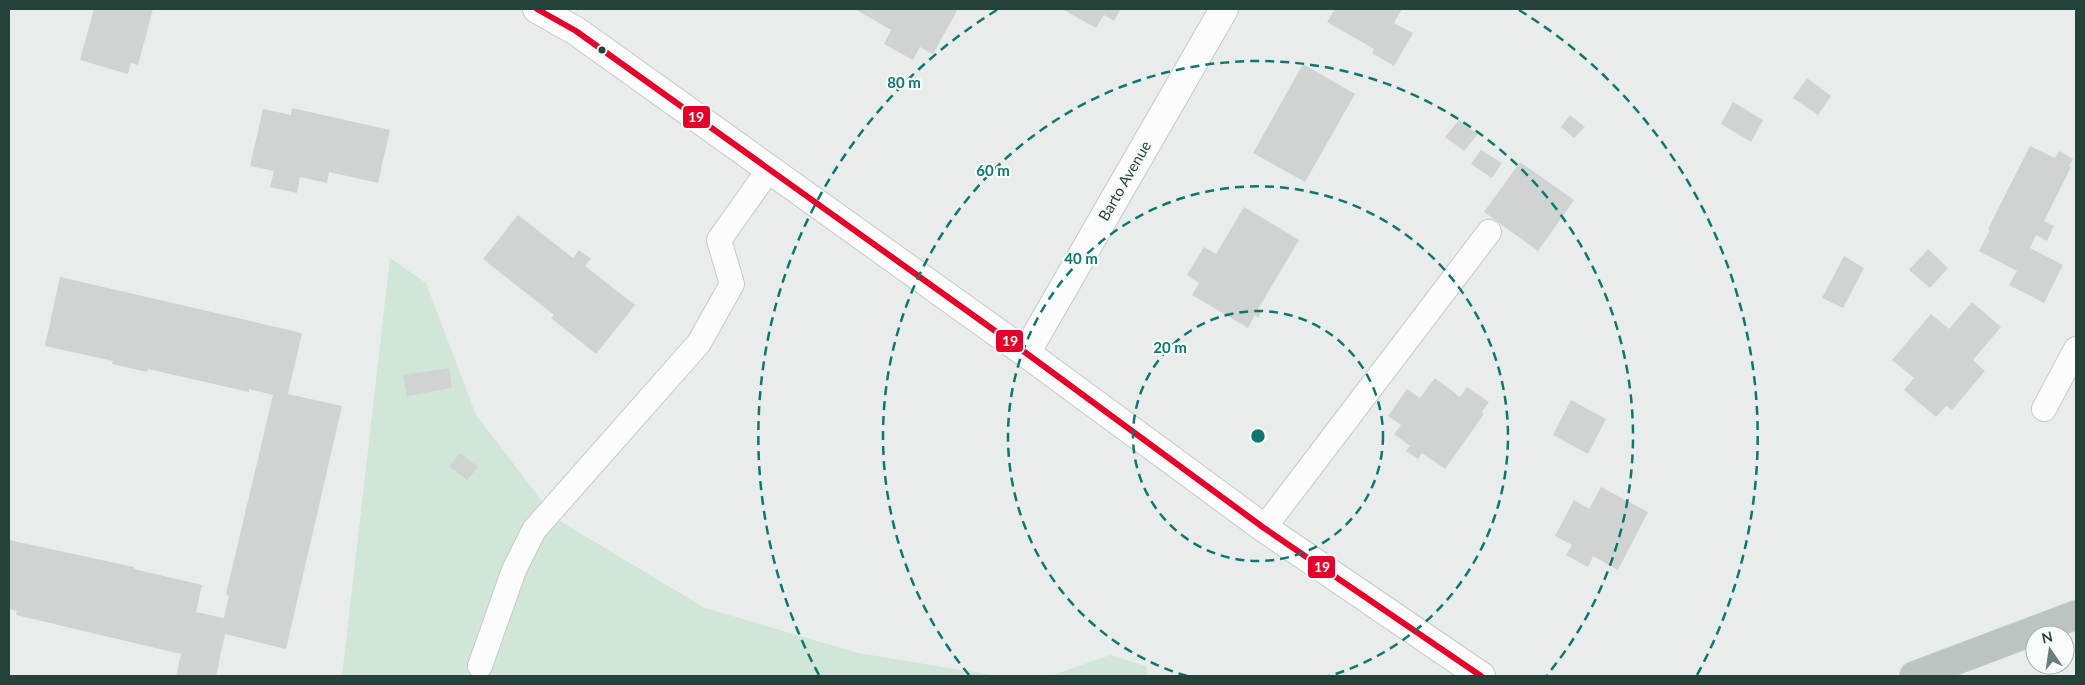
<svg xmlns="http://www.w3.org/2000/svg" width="2085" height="685" font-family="Lato,sans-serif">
  <rect width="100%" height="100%" fill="#e8edeb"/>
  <!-- green -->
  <path fill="#d1e6d8" d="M390,258l36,25 50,132 79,103 150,90 153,45 140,23h-656z
    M1110,655l36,11 2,10h-98z"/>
  <!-- building -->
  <path fill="#cfd4d2" d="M94,9h59l-15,56 -7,-2 -3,11 -48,-14z
    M855,9h103l-25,45 -13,-7 -7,13 -29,-16 7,-14z
    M1062,9h59l-7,12 -10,-6 -8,13z
    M1335,9h67l-8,14 19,10 -19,33 -22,-13 2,-4 -47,-27z
    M1303,64l52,30 -50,88 -52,-29z
    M1807,78l24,18 -13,19 -25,-17z
    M1733,102l30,18 -12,22 -30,-18z
    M292,108l98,22 -12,53 -49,-11 -2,11 -27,-6 -3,16 -27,-6 4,-16 -24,-5 13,-57 28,6z
    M1570,115l15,12 -11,11 -13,-11z
    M1459,120l19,14 -14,17 -19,-14z
    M2030,146l25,12 4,-7 14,8 -4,7 2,1 -27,54 10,5 -7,15 -11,-6 -6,13 33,17 -19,38 -35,-18 8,-14 -38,-20 11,-21 -2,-1z
    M1481,150l21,13 -10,15 -21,-14z
    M1520,162l54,38 -36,51 -54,-39z
    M1244,207l55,33 -41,69 4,2 -4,7 -3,-3 -7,13 -56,-33 7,-12 -12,-8 17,-28 12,7z
    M518,215l55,43 6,-8 12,9 -6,7 50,39 -39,49 -45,-36 3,-3 -71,-56z
    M1928,249l20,19 -18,20 -21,-18z
    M1844,256l20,12 -21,40 -21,-10z
    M60,277l242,56 -14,61 54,12 -56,243 -61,-15 -9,42h-40l5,-22 -165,-39 1,-4 -8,-2v-69l125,27v2l68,16 -6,27 28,6 5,-22 -3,-2 47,-199 -24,-6v3l-101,-23 -1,3 -35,-8 1,-3 -68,-15z
    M1972,302l29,25 -28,33 12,11 -33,39 -6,-4 -10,11 -32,-27 10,-12 -22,-18 39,-46 18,15z
    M449,368l3,20 -45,8 -4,-21z
    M1435,378l25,19 7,-10 22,15 -7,10 2,2 -39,55 -23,-16 -4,6 -12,-8 4,-5 -16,-12 7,-9 -13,-9 19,-27 13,9z
    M1571,400l35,19 -18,35 -35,-19z
    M460,453l18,14 -11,13 -18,-14z
    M1601,487l47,25 -30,58 -25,-14 -5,11 -22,-12 6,-10 -17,-9 19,-36 15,9z"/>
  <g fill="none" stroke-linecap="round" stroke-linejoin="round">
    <!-- service casing -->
    <g stroke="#c5cac8" stroke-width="26">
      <path id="service" d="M2044,409l32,-60
        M1264,528l225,-296
        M480,666l34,-96 20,-40 165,-187 33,-59 -13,-44 51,-72"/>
    </g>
    <!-- minor casing -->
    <g stroke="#c5cac8" stroke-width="30">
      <path id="minor" d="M1026,353l198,-344"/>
    </g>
    <!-- secondary casing -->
    <g stroke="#c3cbc8" stroke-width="30">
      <path id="secondary" d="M537,9l39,22 450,322 238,175 217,148"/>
    </g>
    <!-- motorway casing -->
    <g stroke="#c3ccc9" stroke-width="30">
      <path id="motorway" d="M1914,676l162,-61"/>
    </g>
    <!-- service -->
    <use href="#service" stroke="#fcfcfc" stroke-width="24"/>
    <!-- minor -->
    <use href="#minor" stroke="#fcfcfc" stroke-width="28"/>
    <!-- secondary -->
    <use href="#secondary" stroke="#fcfcfc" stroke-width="28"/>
    <!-- motorway -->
    <use href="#motorway" stroke="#bcc4c2" stroke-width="28"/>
    <!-- bus-1 casing -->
    <g stroke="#f7fbf9" stroke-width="10">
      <path id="bus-1" d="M537,9l39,22 450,322 238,175 217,148"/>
    </g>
    <!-- bus-1 -->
    <use href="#bus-1" stroke="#e4002b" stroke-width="6"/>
  </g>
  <!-- distance rings -->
  <g fill="none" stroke="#0f766e" stroke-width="2.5" stroke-dasharray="9 6">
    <circle cx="1258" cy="436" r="125"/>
    <path d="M1187 676A250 250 0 1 1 1329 676"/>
    <path d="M969 675A375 375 0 1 1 1547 675"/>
    <path d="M819 675A500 500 0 0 1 997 10M1519 10A500 500 0 0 1 1697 675"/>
  </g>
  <!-- markers -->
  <circle fill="#24423a" stroke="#f7fbf9" stroke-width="2" cx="602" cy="50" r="4.5"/>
  <g text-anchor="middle" stroke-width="4.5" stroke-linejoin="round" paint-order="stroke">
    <!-- street labels -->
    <g font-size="15" fill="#24423a" stroke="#f7fbf9">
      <text transform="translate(1125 181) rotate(-60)" y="5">Barto Avenue</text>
    </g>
  </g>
  <circle cx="1258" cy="436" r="8" fill="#0f766e" stroke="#f7fbf9" stroke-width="2.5"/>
  <g font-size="15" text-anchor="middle" font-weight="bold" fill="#0f766e" stroke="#f7fbf9" stroke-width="4.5" stroke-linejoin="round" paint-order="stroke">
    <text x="904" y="88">80 m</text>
    <text x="993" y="176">60 m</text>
    <text x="1081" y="264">40 m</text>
    <text x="1170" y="353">20 m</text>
  </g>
  <g stroke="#f7fbf9" stroke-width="2">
    <rect x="682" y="105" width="29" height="24" rx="5" fill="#e4002b"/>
    <rect x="995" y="329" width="29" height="24" rx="5" fill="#e4002b"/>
    <rect x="1307" y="555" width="29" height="24" rx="5" fill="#e4002b"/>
  </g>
  <g font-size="14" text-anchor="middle" font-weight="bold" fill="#fff">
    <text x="696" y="122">19</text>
    <text x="1010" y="346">19</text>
    <text x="1322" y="572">19</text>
  </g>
  <!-- border -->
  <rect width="2085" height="685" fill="none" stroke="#24423a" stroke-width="20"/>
  <!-- north arrow -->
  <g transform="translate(2050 650) rotate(347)"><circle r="24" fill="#f7fbf9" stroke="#a3b1ad"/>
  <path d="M0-4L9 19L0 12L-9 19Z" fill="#697e78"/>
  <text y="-8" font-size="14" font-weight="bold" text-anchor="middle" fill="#24423a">N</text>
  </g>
</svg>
